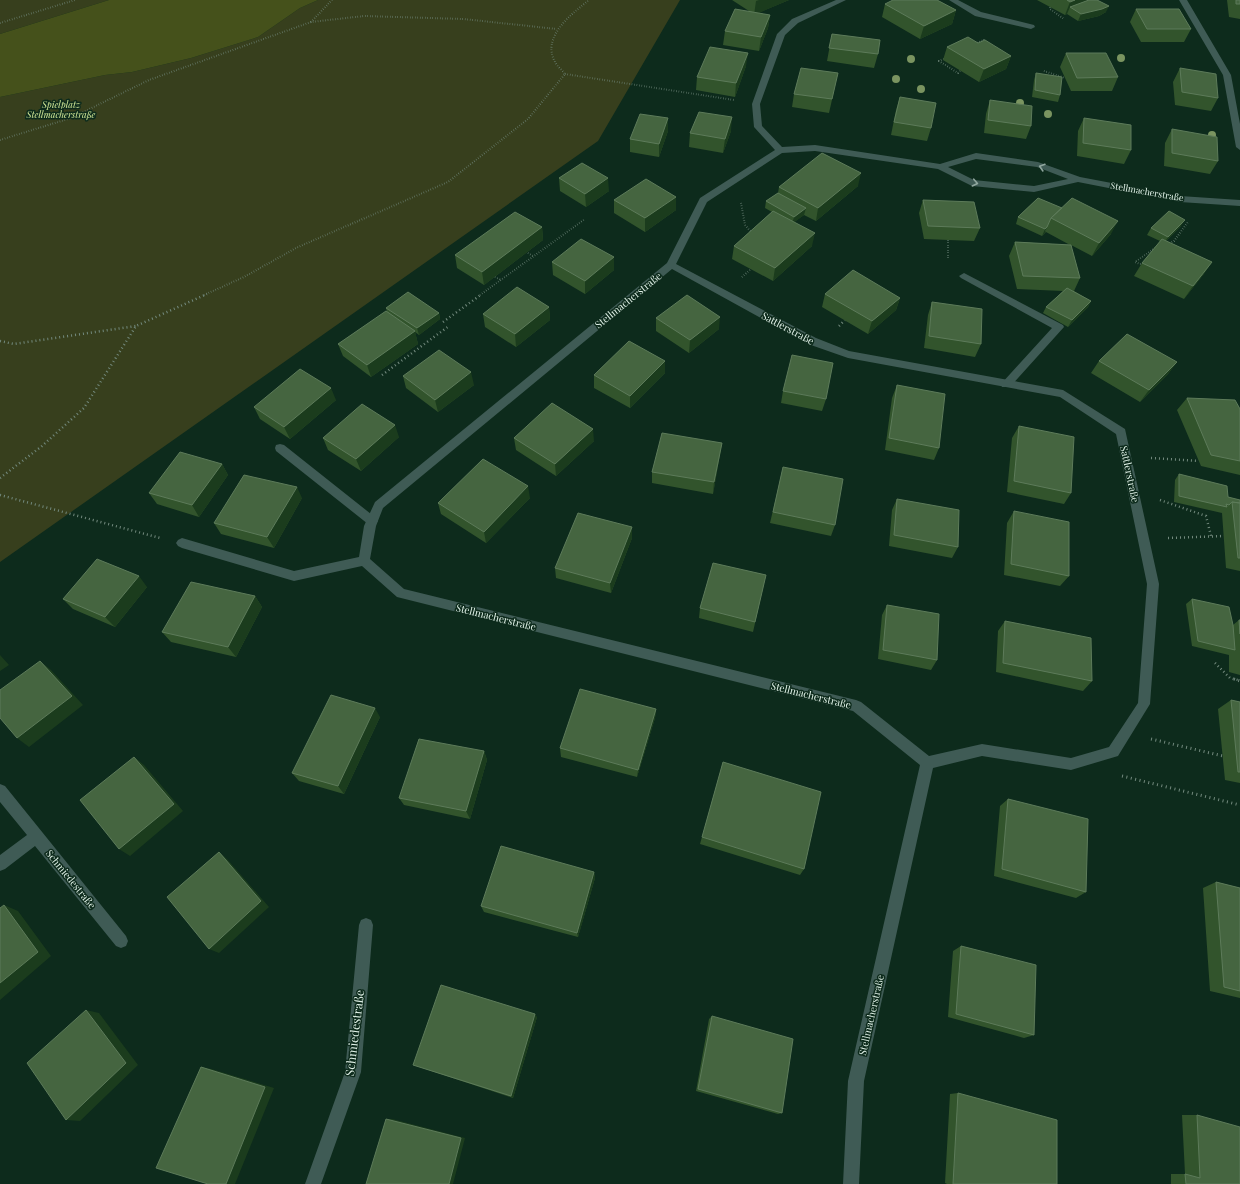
<svg xmlns="http://www.w3.org/2000/svg" width="1240" height="1184" font-family="'Playfair Display',serif">
  <rect width="100%" height="100%" fill="#0d2b1c"/>
  <!-- green -->
  <path fill="#373f1d" d="M0,0h109l-109,34z
    M318,0h362l-82,141 -598,421v-465l105,-22 27,-3 59,-14 67,-21 42,-29z"/>
  <!-- forest -->
  <path fill="#45511b" d="M109,0h209l-18,8 -42,29 -67,21 -59,14 -27,3 -105,22v-63z"/>
  <g fill="none" stroke-linecap="round" stroke-linejoin="round">
    <!-- path-far2 -->
    <path stroke="#738a7e" stroke-width="2" stroke-dasharray="0.5 2" stroke-linecap="butt" d="M1050,7v2l14,10
      M311,22l21,-22
      M0,23l75,-23
      M975,44l9,-4 -1,-2
      M946,58l-7,3 19,12 2,-2
      M1044,71l21,7
      M565,74l169,26
      M0,140l71,-22 78,-38 162,-58 53,-6 99,3 94,10
      M741,203l4,22 7,8
      M948,240v20
      M1167,244l7,-3 14,-19
      M528,253l5,3
      M1143,265l-8,-3 20,-14
      M495,277l6,3
      M742,277l9,-8
      M204,295l40,-18 52,-29 152,-66 80,-63 37,-45c-3,-4 -8,-8 -10,-12 -14,-26 17,-48 34,-62
      M480,295l105,-76"/>
    <!-- path-far1 -->
    <path stroke="#738a7e" stroke-width="2.5" stroke-dasharray="1 3" stroke-linecap="butt" d="M443,322l39,-28
      M839,326l6,-6
      M0,341l14,3 122,-18
      M382,375l67,-49
      M1151,458l47,3
      M0,478l42,-32 42,-38 52,-82 71,-32
      M0,495l160,43
      M1160,500l46,16 5,20
      M1168,538l56,-2
      M1215,663l15,15 8,2"/>
    <!-- path -->
    <path stroke="#738a7e" stroke-width="3" stroke-dasharray="1 3.5" stroke-linecap="butt" d="M1234,679l6,2
      M1151,739l72,17
      M1122,776l118,29"/>
    <!-- lane -->
    <path fill="#3f5b55" fill-rule="evenodd" d="M964,273l99,52 1,2 -54,60h-8l-1,-3 51,-56 -91,-50 -2,-2z
      M280,444l4,1 92,73 2,3 -2,3 -4,2 -4,-2 -92,-73 -1,-3 1,-3z
      M0,784l5,2 121,150 2,5 -2,5 -5,2 -5,-2 -81,-100 -30,23 -5,2v-16l27,-20 -27,-33z"/>
    <!-- street -->
    <path fill="#3f5b55" fill-rule="evenodd" d="M836,0h10l-48,23 -13,12 -25,69 2,22 20,21 33,-2 125,19 36,-11 62,9 42,15 100,19 60,4v6l-60,-4 -102,-20 -44,10 -62,-6 -34,-17 -123,-18 -33,2 -75,49 -31,62 140,74 33,13 214,39 62,39 34,155 -9,120 -32,52 -47,14 -89,-14 -49,12 -69,313 -5,103h-16l5,-103 72,-316 -67,-54 -456,-114 -35,-31 -68,15 -112,-33 -4,-2 -2,-3 2,-3 4,-2 112,33 65,-14 5,-31 11,-24 292,-239 33,-65 75,-48 -21,-23 -2,-23 25,-70 15,-15zM976,159l61,8 31,12 -34,7 -60,-6 -26,-13zM672,269l136,75 40,14 212,39 56,37 31,150 -9,119 -29,44 -38,11 -89,-14 -53,12 -68,-54 -5,-2 -452,-111 -34,-30 6,-33 7,-18z
      M949,0h9l23,12 53,13 1,2 -4,2 -56,-13z
      M1179,0h8l44,75 9,49v26l-4,-3 -13,-72z
      M366,918l5,2 2,5 -12,147 -40,112h-16l40,-112 14,-147 2,-5z"/>
  </g>
  <!-- trees -->
  <g fill="#7a9460">
    <circle cx="1121" cy="58" r="4"/>
    <circle cx="911" cy="59" r="4"/>
    <circle cx="896" cy="79" r="4"/>
    <circle cx="921" cy="89" r="4"/>
    <circle cx="1020" cy="103" r="4"/>
    <circle cx="1048" cy="114" r="4"/>
    <circle cx="1212" cy="135" r="4"/>
  </g>
  <!-- wall -->
  <path fill="#32542c" d="M732,0h57l-31,13 12,2 -2,13 -9,23 -36,-6 2,-14 24,-20z
    M1037,0h60l9,12 -7,4 -21,5 -11,-7 -2,1z
    M1227,0h13v19l-11,-2z
    M885,4l71,6 -4,14 -32,15 -38,-22z
    M1136,9l55,20 -7,13h-43l-11,-20z
    M832,34l46,20 -4,14 -47,-7z
    M978,43l33,13 -5,13 -27,13 -36,-22 4,-13z
    M1066,53l52,24 -6,14h-41l-11,-24z
    M746,66l-11,31 -39,-7 1,-13z
    M1180,68l38,30 -7,13 -36,-6 -2,-23z
    M838,73l-9,40 -37,-6 2,-13z
    M1036,73l24,22 -2,7 -26,-5 2,-17z
    M900,97l31,31 -4,13 -36,-6 5,-25z
    M990,100l41,26 -5,13 -42,-6 2,-19z
    M668,118v13l-9,26 -29,-5v-13z
    M1084,118l47,32 -7,14 -47,-8 1,-25z
    M1172,129l46,32 -8,13 -46,-8 1,-23z
    M731,131l-8,22 -34,-6 1,-14z
    M559,178l50,13 -23,16 -26,-16z
    M858,186l-42,35 -12,-6 -10,7 18,24 -39,35 -41,-22 2,-13 38,-34 -7,-4 1,-7 12,-8 1,-6z
    M1038,198l73,36 -19,22 -21,-11 9,33 -6,13 17,10 -3,6 -20,20 -25,-14 3,-6 17,-16 -46,-2 -8,-33 6,-14 55,3 -24,-13 -4,4 -26,-12 2,-7z
    M614,200l62,10 -31,22 -31,-19z
    M923,200l57,28 -6,13 -50,-2 -5,-26z
    M1181,226l-15,15 46,21 -9,13 -19,24 -50,-23 8,-13 18,-22 -13,-6 4,-7z
    M542,227l1,13 -59,45 -27,-17 -2,-13z
    M552,262l62,8 -29,24 -32,-19z
    M825,294l75,4 -4,12 -28,24 -46,-27z
    M932,302l49,42 -6,13 -51,-9 4,-33z
    M549,307l1,13 -34,27 -31,-20 -2,-13z
    M386,308l53,5 1,6 -21,16 -4,-3 3,12 -47,33 -28,-21 -5,-12 49,-32z
    M656,318l63,11 -30,24 -33,-22z
    M1099,361l78,1 -9,12 -28,28 -49,-29z
    M665,373l-35,35 -36,-20v-13z
    M403,376l71,9 -36,27 -32,-24z
    M897,385l42,63 -5,12 -49,-10 7,-52z
    M783,391l43,8 -4,12 -41,-8z
    M1187,398l53,11v66l-39,-9 -24,-56z
    M336,400l-46,39 -30,-20 -6,-12z
    M1019,426l52,67 -7,11 -57,-12 5,-54z
    M399,437l-38,34 -33,-21 -5,-12z
    M514,438l80,3 -38,35 -40,-26z
    M722,443l-9,51 -61,-11v-11z
    M222,464l6,11 -29,42 -42,-13 -8,-11z
    M783,467l52,58 -4,11 -61,-13z
    M1179,474l49,23 12,3v71l-14,-3 -4,-55 -48,-11 1,-22z
    M302,498l-28,50 -53,-14 -7,-11z
    M530,498l-44,45 -45,-29 -3,-11z
    M897,499l61,48 -6,11 -63,-12 3,-36z
    M1014,511l55,65 -9,10 -56,-11 3,-52z
    M632,538l-21,55 -55,-15 -1,-10z
    M766,575l-13,57 -54,-14 1,-10z
    M147,587l-32,40 -42,-18 -10,-10z
    M255,596l7,11 -26,50 -65,-15 -9,-10z
    M1192,599l41,26 6,-5h1v55l-11,-3v-17l-37,-9 -6,-42z
    M887,605l50,55 -6,10 -53,-11 4,-44z
    M1005,621l87,60 -9,10 -87,-19 2,-41z
    M1231,700l9,2v81l-15,-3 -7,-71z
    M656,709l-1,9 -18,59 -76,-20 -1,-9z
    M380,717l-36,77 -45,-13 -7,-8z
    M484,751l3,9 -17,59 -66,-14 -5,-7z
    M723,762l81,107 -4,6 -100,-31z
    M1008,799l78,93 -10,6 -82,-22 6,-70z
    M594,872l1,6 -17,59 -94,-25 -3,-6z
    M1216,882l24,6v110l-30,-7 -7,-103z
    M961,946l73,89 -10,3 -76,-21 5,-66z
    M712,1016l70,97 -4,1 -82,-23 13,-72z
    M537,1017l-24,81 -100,-33z
    M958,1093l99,91h-110l-2,-1 5,-89z
    M1182,1115h15l43,69h-69v-10h14z"/>
  <!-- shaded-wall -->
  <path fill="#1b3c1d" d="M759,0h30l-35,15 2,-14z
    M1075,0h17l-22,7 -3,7 -2,1 5,-13z
    M1109,6l-3,6 -7,4 -21,5 3,-7z
    M956,10l-4,14 -32,15 4,-13z
    M770,15l-2,13 -9,23 2,-14z
    M748,53l-2,13 -11,31 1,-14z
    M1011,56l-5,13 -27,13 5,-13z
    M732,117l-1,14 -8,22 2,-14z
    M668,118v13l-9,26v-13z
    M861,173l-3,13 -42,35 2,-13z
    M608,178l1,13 -23,16 -1,-13z
    M676,197v13l-31,22v-14z
    M806,208l-2,7 -12,9 2,-7z
    M1185,220l-4,6 -17,17 4,-6z
    M1118,221l-7,13 -19,22 7,-13z
    M542,227l1,13 -59,45 -2,-13z
    M1047,227l-2,4 1,1 -4,4 3,-7z
    M815,233l-3,13 -39,35 2,-13z
    M614,257v13l-29,24v-13z
    M1212,262l-9,13 -19,24 9,-13z
    M900,298l-4,12 -28,24 4,-13z
    M1091,301l-3,6 -20,20 4,-7z
    M549,307l1,13 -34,27 -1,-13z
    M439,313l1,6 -21,16 -2,-7z
    M720,317l-1,12 -30,24 1,-13z
    M415,331l3,13 -47,33 -4,-12z
    M665,361v12l-35,35v-12z
    M1177,362l-9,12 -28,28 9,-12z
    M471,372l3,13 -36,27 -3,-12z
    M331,388l5,12 -46,39 -6,-12z
    M395,425l4,12 -38,34 -5,-12z
    M593,429l1,12 -38,35 -1,-12z
    M722,443l-2,11 -7,40 1,-12z
    M222,464l6,11 -29,42 -7,-12z
    M528,486l2,12 -44,45 -2,-11z
    M297,487l5,11 -28,50 -7,-11z
    M632,527v11l-21,55 -1,-10z
    M139,576l8,11 -32,40 -10,-10z
    M255,596l7,11 -26,50 -8,-10z
    M0,655l9,10 -9,6z
    M40,661l11,9 32,35 -54,42 -12,-9z
    M375,708l5,9 -36,77 -6,-8z
    M656,709l-1,9 -18,59 1,-7z
    M484,751l3,9 -17,59 -4,-8z
    M134,757l10,8 39,46 -53,45 -11,-7z
    M219,852l8,7 42,48 -50,46 -10,-4z
    M594,872l1,6 -17,59 -1,-4z
    M4,905l14,6 33,45 -51,44v-17z
    M86,1010l13,3 39,52 -58,56 -14,-1z
    M535,1014l2,3 -24,81 -2,-2z
    M201,1067l10,2 63,19 -39,96h-9z
    M386,1119h6l73,19 -12,46h-4z"/>
  <!-- building -->
  <path fill="#456540" stroke="#5d7b5a" d="M893,0h44l19,10 -32,16 -39,-22z
    M1067,0h8l-5,2z
    M1089,0h8l12,6 -7,3 -21,5 -11,-7z
    M1236,0h4v4h-4z
    M735,9l35,6 -9,22 -36,-6z
    M1136,9h43l12,20h-44z
    M832,34l48,6 -2,14 -49,-6z
    M968,37l10,6 7,-3 26,16 -27,13 -37,-22z
    M710,47l38,6 -12,30 -39,-6z
    M1066,53h40l12,24 -41,1z
    M801,68l37,5 -6,26 -38,-5z
    M1180,68l36,6 2,24 -36,-6z
    M1036,73l26,4 -2,18 -25,-5z
    M900,97l36,6 -5,25 -37,-6z
    M990,100l42,6 -1,20 -43,-6z
    M699,112l33,5 -7,22 -35,-6z
    M640,114l28,4 -9,26 -29,-5z
    M1084,118l47,7v25l-48,-7z
    M1172,129l45,8 1,24 -46,-8z
    M822,153l39,20 -43,35 -39,-21z
    M582,163l26,15 -23,16 -26,-16z
    M646,179l30,18 -31,21 -31,-18z
    M778,193l28,15 -12,9 -28,-16z
    M1038,198l24,10 -11,10 -4,9 -2,2 -27,-12z
    M1072,198l46,23 -19,22 -48,-25z
    M923,200l51,2 6,26 -52,-2z
    M773,211l42,22 -40,35 -41,-22z
    M1169,211l16,9 -17,17 -17,-9z
    M515,212l27,15 -60,45 -27,-17z
    M581,239l33,18 -29,24 -33,-19z
    M1162,239l50,23 -19,24 -51,-23z
    M1015,242l56,3 9,33 -57,-2z
    M853,270l47,28 -28,23 -47,-27z
    M517,287l32,20 -34,27 -32,-20z
    M1067,288l24,13 -19,19 -26,-13z
    M408,292l31,21 -22,15 -31,-20z
    M687,295l33,22 -30,23 -34,-22z
    M932,302l50,7 -1,35 -52,-8z
    M386,311l29,20 -48,34 -29,-21z
    M1127,334l50,28 -28,28 -50,-29z
    M629,341l36,20 -35,35 -36,-21z
    M439,350l32,22 -36,28 -32,-24z
    M792,355l41,8 -7,36 -43,-8z
    M300,369l31,19 -47,39 -30,-20z
    M897,385l48,9 -6,54 -50,-10z
    M1187,398l48,2 5,9v52l-29,-6z
    M552,403l41,26 -38,35 -41,-26z
    M362,404l33,21 -39,34 -33,-21z
    M1019,426l55,11 -3,56 -57,-12z
    M662,433l60,10 -8,39 -62,-10z
    M180,452l42,12 -30,41 -43,-12z
    M483,459l45,27 -44,46 -46,-29z
    M783,467l60,12 -8,46 -62,-13z
    M1179,474l48,12 1,11 12,3v3l-8,-1 -3,3 -3,-1 1,3 -48,-11z
    M244,475l53,12 -30,50 -53,-14z
    M897,499l62,11 -1,37 -64,-12z
    M1232,502l8,1v55h-2z
    M1014,511l55,11v54l-58,-12z
    M578,513l54,14 -22,56 -55,-15z
    M97,559l42,17 -34,41 -42,-18z
    M713,563l53,12 -11,47 -55,-14z
    M191,582l64,14 -27,51 -66,-15z
    M1192,599l37,8 4,18 2,25 -37,-9z
    M887,605l52,9 -2,46 -54,-10z
    M1239,620h1v14z
    M1005,621l86,17 1,43 -89,-18z
    M40,661l32,35 -55,42 -17,-20v-28z
    M580,689l76,20 -18,61 -78,-22z
    M331,695l44,13 -37,78 -46,-13z
    M1231,700l9,2v70h-2z
    M419,739l65,12 -18,60 -67,-13z
    M134,757l40,47 -55,45 -39,-49z
    M723,762l98,30 -17,77 -102,-32z
    M1008,799l80,20 -2,73 -84,-23z
    M501,846l93,26 -17,61 -96,-27z
    M219,852l42,49 -52,48 -42,-52z
    M1216,882l24,6v103l-16,-4z
    M4,905l34,47 -38,31v-75z
    M961,946l75,19 -2,70 -78,-21z
    M441,985l94,29 -24,82 -98,-31z
    M86,1010l40,53 -60,57 -39,-57z
    M712,1016l81,23 -11,74 -84,-24z
    M201,1067l64,20 -39,97h-18l-52,-16z
    M958,1093l99,27v64h-104z
    M1197,1115l43,12v57h-54l-1,-10 15,4z
    M386,1119l75,19 -12,46h-83z"/>
  <!-- one-way arrows -->
  <defs><path id="oneway-chevron" d="M-2-3.5L2.5 0L-2 3.5" fill="none" stroke-width="1.6" stroke-linecap="round" stroke-linejoin="round"/></defs>
  <g stroke="#90a69e">
    <use href="#oneway-chevron" transform="translate(1042 167) rotate(-163)"/>
    <use href="#oneway-chevron" transform="translate(975 183) rotate(12)"/>
  </g>
  <g text-anchor="middle" stroke-width="3" stroke-linejoin="round" paint-order="stroke">
    <!-- far-park labels -->
    <g font-size="9" font-style="italic" fill="#d4ea98" stroke="#0d2b1c">
      <text x="61" y="108">Spielplatz<tspan x="61" dy="10">Stellmacherstraße</tspan></text>
    </g>
    <!-- far-street labels -->
    <g font-size="9" fill="#e0f1e7" stroke="#0d2b1c">
      <text transform="translate(1147 192) rotate(10)" y="3">Stellmacherstraße</text>
    </g>
    <!-- street labels -->
    <g font-size="10" fill="#e0f1e7" stroke="#0d2b1c">
      <text transform="translate(628 300) rotate(-39)" y="4">Stellmacherstraße</text>
      <text transform="translate(788 328) rotate(28)" y="4">Sattlerstraße</text>
      <text transform="translate(1130 474) rotate(78)" y="4">Sattlerstraße</text>
      <text transform="translate(496 617) rotate(14)" y="4">Stellmacherstraße</text>
      <text transform="translate(811 695) rotate(14)" y="4">Stellmacherstraße</text>
      <text transform="translate(71 879) rotate(51)" y="4">Schmiedestraße</text>
      <text transform="translate(871 1015) rotate(-77)" y="4">Stellmacherstraße</text>
    </g>
    <!-- near-street labels -->
    <g font-size="12" fill="#e0f1e7" stroke="#0d2b1c">
      <text transform="translate(355 1033) rotate(-83)" y="4">Schmiedestraße</text>
    </g>
  </g>
</svg>
